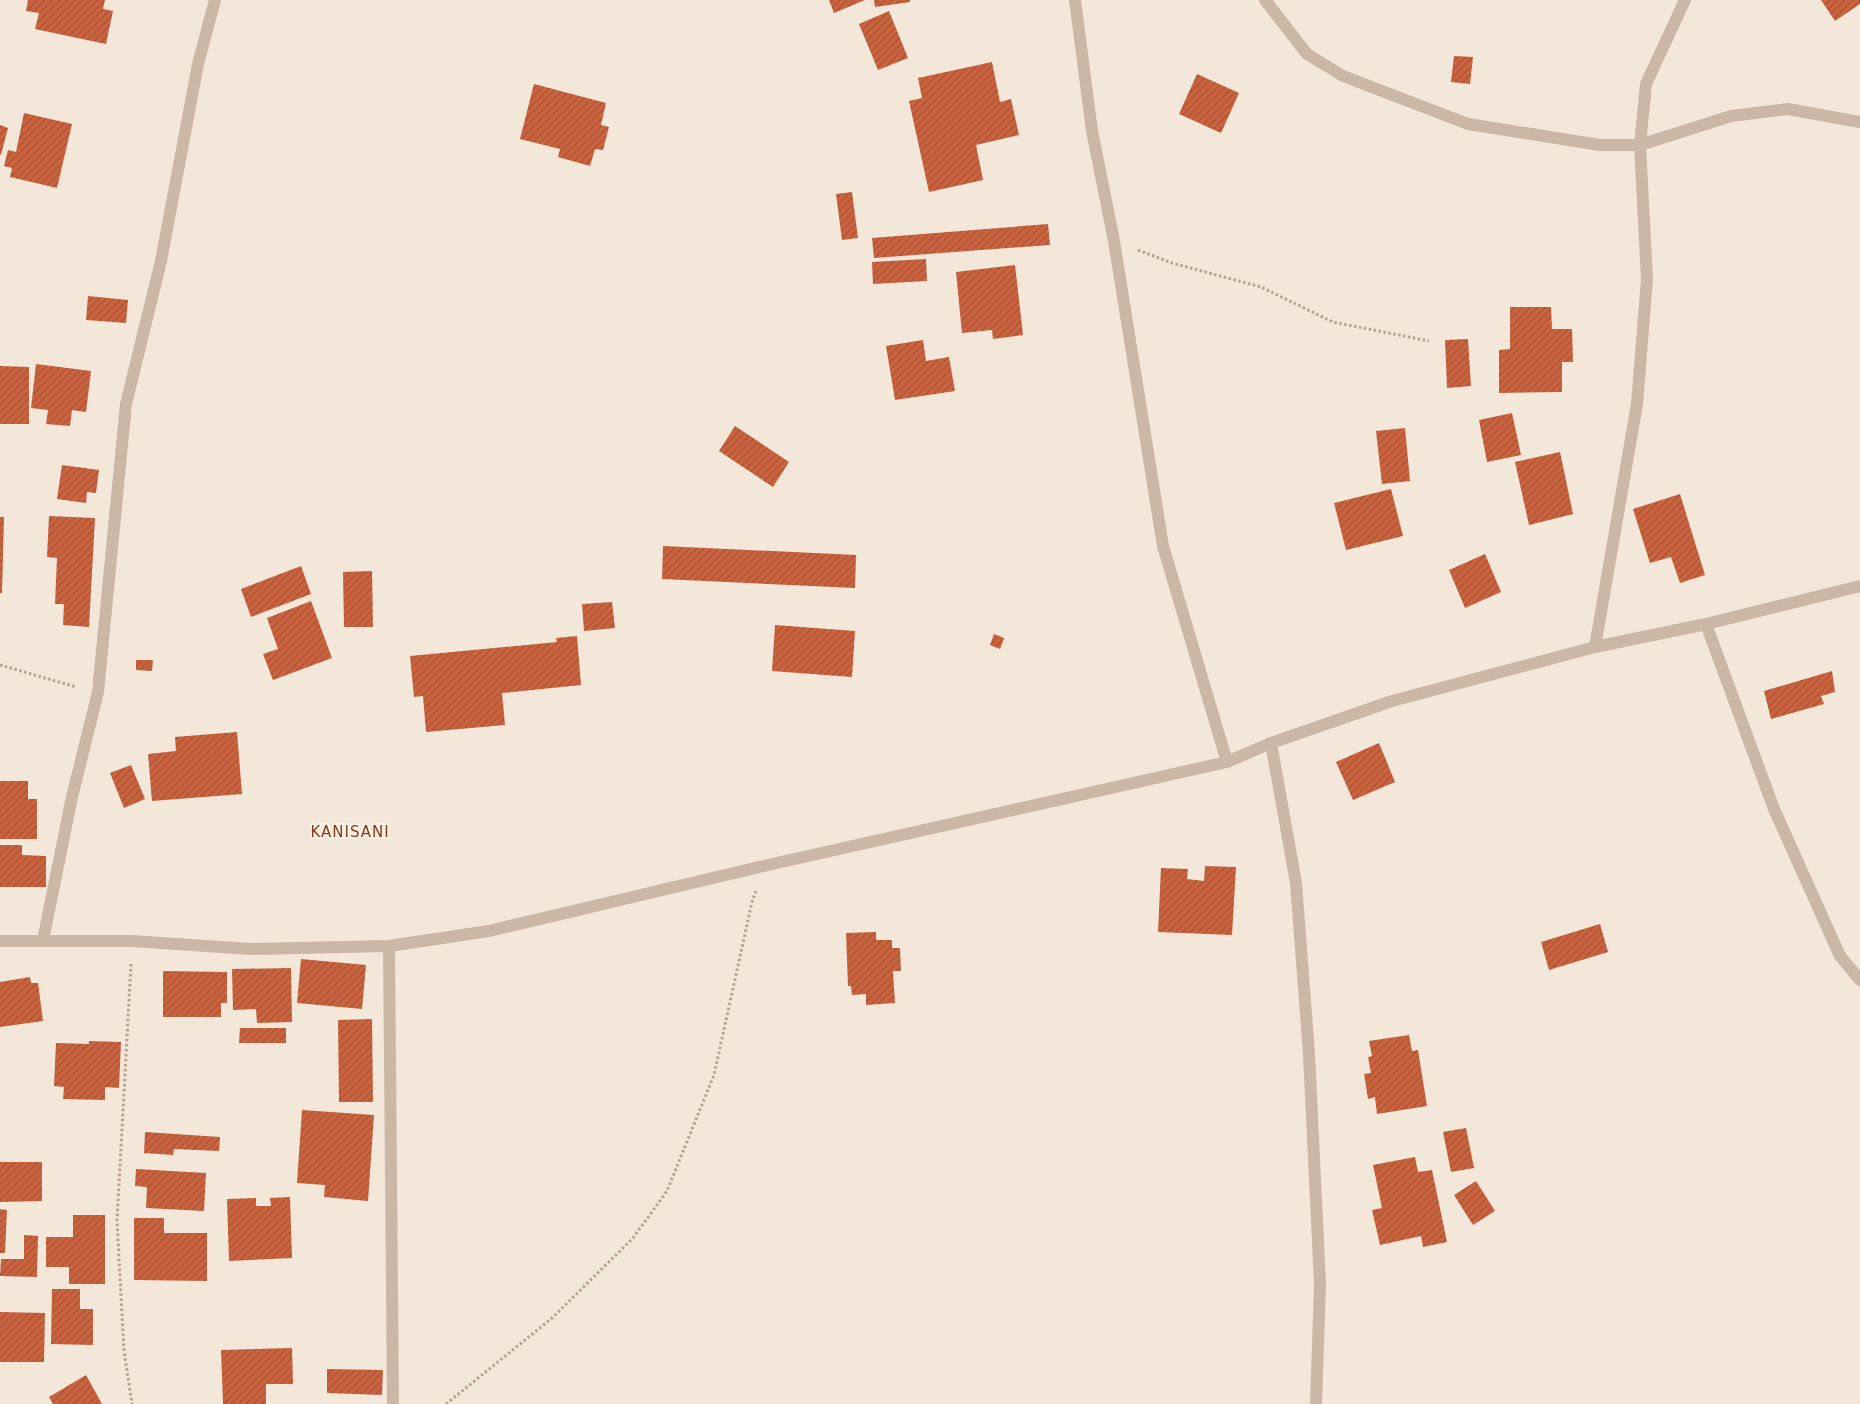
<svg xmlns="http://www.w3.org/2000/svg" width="1860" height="1404" font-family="'DejaVu Sans',sans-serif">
  <defs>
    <pattern id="building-hatch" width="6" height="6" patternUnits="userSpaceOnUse" patternTransform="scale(1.25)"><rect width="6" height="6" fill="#cb633f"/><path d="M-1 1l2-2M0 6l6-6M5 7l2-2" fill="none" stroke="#a65235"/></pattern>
  </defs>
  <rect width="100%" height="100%" fill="#f2e7d9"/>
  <!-- building -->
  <path fill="url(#building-hatch)" d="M28,0h77l-2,9 10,2 -7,33 -71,-15 4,-16 -13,-2z
    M829,0h36l-31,13z
    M874,0h36v2l-35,5z
    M1821,0h39v4l-25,17z
    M889,11l19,47 -30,12 -19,-46z
    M1454,56l19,1 -3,27 -19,-2z
    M992,62l8,40 11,-3 8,36 -43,10 7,35 -54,12 -20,-91 13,-3 -4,-20z
    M1197,74l42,19 -18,40 -42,-19z
    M534,84l72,19 -5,22 8,2 -6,23 -8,-1 -5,17 -32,-9 2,-8 -40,-10z
    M24,113l48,11 -15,64 -47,-11 2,-9 -8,-2 4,-16 8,2z
    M0,125l8,3 -7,27 -1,-1z
    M852,192l6,46 -16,2 -6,-46z
    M1048,224l2,21 -176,13 -2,-20z
    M926,259l1,22 -54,3 -1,-22z
    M1015,265l8,70 -30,4 -1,-9 -30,3 -6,-61z
    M88,296l40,4 -2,23 -40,-3z
    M1510,307h41l1,22h20l1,33h-11v30l-63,1v-43l11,-1z
    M1468,339l3,47 -24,2 -2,-48z
    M923,340l3,21 23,-4 6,34 -60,9 -9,-54z
    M36,364l55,7 -5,41 -14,-2 -2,16 -24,-2 2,-14 -17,-2z
    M0,366l29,1v57h-29z
    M1512,413l9,42 -34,7 -8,-42z
    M735,426l54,36 -16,25 -54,-36z
    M1405,428l5,53 -28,3 -6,-53z
    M1560,452l13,62 -44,11 -14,-63z
    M62,465l37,5 -3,23 -9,-1 -1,11 -29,-4z
    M1391,489l12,47 -57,14 -12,-47z
    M1680,494l25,81 -25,8 -9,-26 -21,6 -17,-54z
    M49,516l46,2 -6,109 -26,-2 1,-21h-9l2,-46 -10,-1z
    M0,517h4l-2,76h-2z
    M663,546l193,9 -1,33 -193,-9z
    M1485,554l16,38 -36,16 -16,-38z
    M301,566l10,28 -60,23 -10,-28z
    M372,571l1,56h-29l-1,-55z
    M311,601l21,57 -59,22 -10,-26 15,-5 -11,-31z
    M612,602l3,26 -31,3 -2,-27z
    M775,625l80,6 -3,46 -80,-6z
    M994,634l10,4 -4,11 -10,-4z
    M577,636l4,49 -79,8 3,32 -79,7 -3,-36 -9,1 -4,-41 147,-14 -1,-4z
    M136,660h17l-1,11 -16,-1z
    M1832,671l3,21 -14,4 3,8 -53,15 -7,-28z
    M237,732l5,62 -90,7 -4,-47 28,-3 -1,-14z
    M1379,743l16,39 -42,18 -17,-38z
    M131,765l14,34 -21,9 -14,-35z
    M0,781h28v18h9v40h-37z
    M0,845h22v10l24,1v31h-46z
    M1205,866l31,1 -4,68 -74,-3 3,-64 27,1 -1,10 17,2z
    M1600,924l8,28 -59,18 -8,-28z
    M876,932v8h16v8h8l1,23h-8l2,32 -29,2v-11l-14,1 -1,-9h-3l-2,-53z
    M301,959l65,6 -4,44 -65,-6z
    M291,968l1,54 -35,1 -1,-14 -23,1 -1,-41z
    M163,971l64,1v31h-6v14h-58z
    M30,977l1,6h7l5,38 -43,6v-45z
    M372,1019l1,83h-34l-1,-82z
    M240,1028h46v15h-47z
    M1409,1035l3,16 6,-1 9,56 -50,8 -2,-17 -7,2 -4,-25 7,-1 -3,-16 4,-1 -3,-15z
    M89,1041l32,1 -2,46 -14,-1v13l-42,-1 1,-12 -10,-1 2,-43 33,1z
    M302,1110l72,5 -6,86 -44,-4 1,-12 -28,-2z
    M1466,1128l8,40 -23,4 -8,-40z
    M145,1132l75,5 -1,14 -45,-2 -1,6 -29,-2z
    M1415,1157l3,15 14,-2 15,72 -24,5 -2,-11 -41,9 -8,-35 10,-2 -9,-43z
    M0,1162h42v39l-42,1z
    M136,1169l70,4 -2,38 -58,-3 1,-21 -12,-1z
    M1476,1181l19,30 -22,14 -19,-30z
    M290,1197l2,61 -63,3 -2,-62 29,-1v8h15l-1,-8z
    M0,1209l7,1 -2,43h-5z
    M73,1215h32v69h-36v-17h-23v-30h27z
    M134,1218h30v15h43v48l-73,-1z
    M24,1235l14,1 -1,41 -37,-1 1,-17h23z
    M52,1289h28v20h13v36l-42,-1z
    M0,1312l45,1 -1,49h-44z
    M292,1348l1,36h-27v20h-43l-2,-54z
    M327,1369l56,1 -1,25 -55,-2z
    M86,1375l16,29h-49l-4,-7z"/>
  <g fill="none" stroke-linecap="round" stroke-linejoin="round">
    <!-- path -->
    <path stroke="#b7a18f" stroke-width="3" stroke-dasharray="2.5 2.5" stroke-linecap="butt" d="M1138,250l34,13 89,24 72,35 96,19
      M0,665l76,22
      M131,964l-14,257 7,130 8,53
      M446,1404l105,-85 82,-81 34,-47 47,-116 38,-173 4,-11"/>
    <!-- minor -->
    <path stroke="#cbb7a5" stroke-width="12" d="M1075,0l17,131 22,110 49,305 64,216
      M1265,0l42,54 36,22 125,48 132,21h40l91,-29 57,-7 72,13
      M1706,624l68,185 66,147 20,24
      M1595,647l42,-243 10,-125 -7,-134 6,-61 39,-84
      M1271,743l25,140 13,171 11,230 -4,120
      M43,940l29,-143 26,-105 28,-288 35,-143 37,-197 17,-64
      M0,941h132l118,8 139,-3 100,-15 279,-66 459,-103 44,-19 121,-42 203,-54 111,-23 154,-38
      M389,946l4,458"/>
  </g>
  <g text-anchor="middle" stroke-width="4" stroke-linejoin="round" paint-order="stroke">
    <!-- quarter labels -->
    <g font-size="15" letter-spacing="1" fill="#88381c" stroke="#faf1e6">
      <text x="350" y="837">KANISANI</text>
    </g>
  </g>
</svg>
